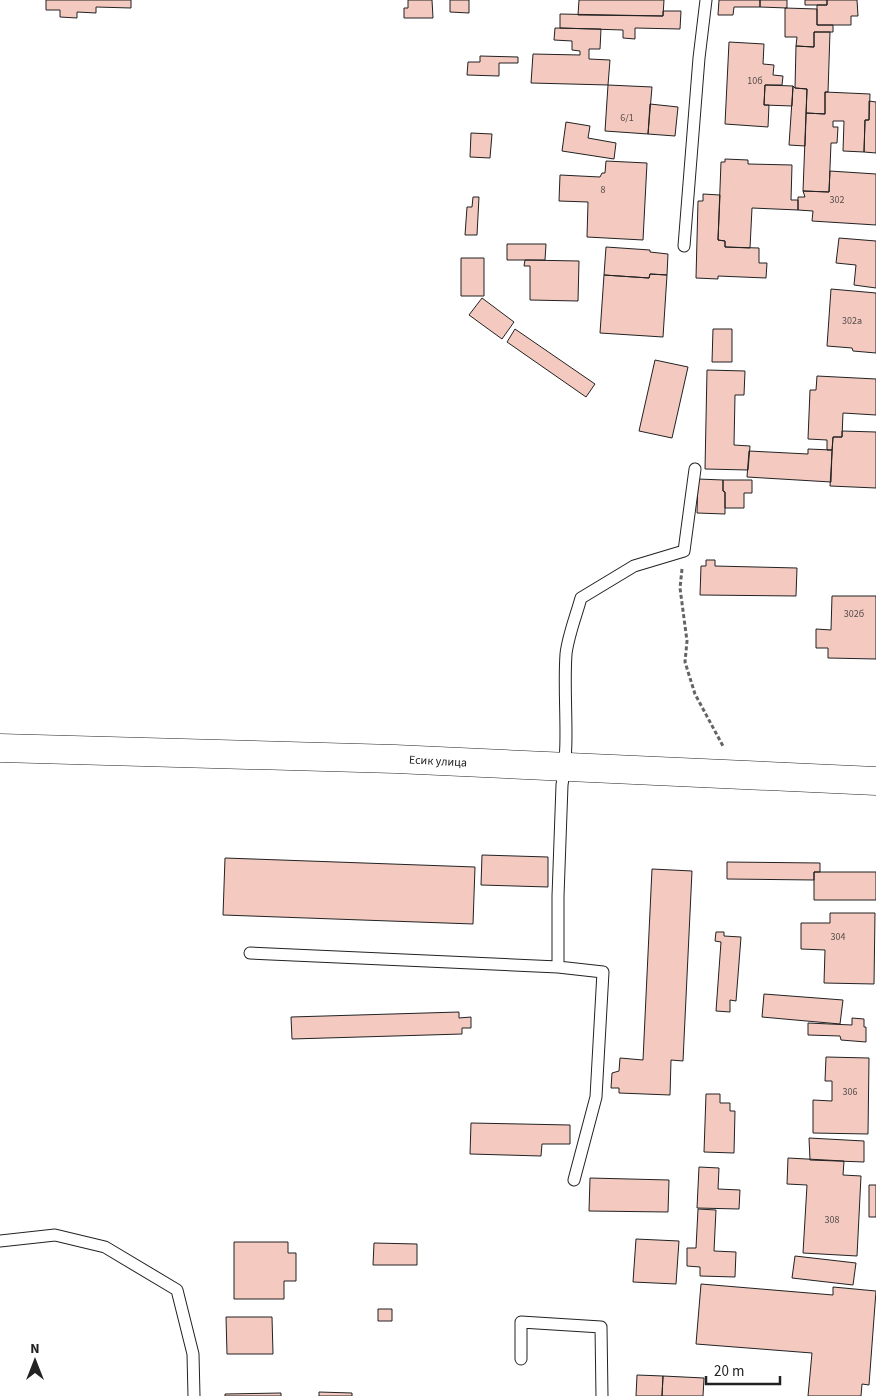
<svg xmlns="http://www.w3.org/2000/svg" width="876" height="1396" font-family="'Source Sans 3',sans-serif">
  <rect width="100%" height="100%" fill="#fff"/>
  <!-- building -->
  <path fill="#f3c9c0" stroke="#222" d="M46,0h85v8l-35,-1v6l-19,-1v6l-17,-1v-7h-14z
    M408,0h24l1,18h-29v-10h4z
    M450,0h19v13l-19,-1z
    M579,0h85l-1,16 -85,-1z
    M719,0h41v7h-26l-1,8h-15z
    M760,0h27v8l-27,-1z
    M805,0h22v5h-22z
    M827,0h30l1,16h-7v9h-34v-20h10z
    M785,8l32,1v16h16v7h-19v15l-18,-1 1,-9h-12z
    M663,11h18l-1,18 -45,-1v11l-12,-1v-8l-63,-2v-14l103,2z
    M555,28l46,1 -1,20h-11v10l21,1 -2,25 -77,-2 2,-29 47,1v-4l-8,-1v-9l-18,-1z
    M814,32h16l-2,60h-3v22l-19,-1 1,-24 -12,-1 1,-42 18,1z
    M729,42l35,2 -1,20 11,1 -1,10 10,1 -1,9h-17l-1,20h5l-1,22 -43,-3z
    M480,56l38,1v6h-19v13l-32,-1 1,-13h12z
    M608,85l44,2 -4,47 -43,-3z
    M765,85l28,1 -1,20 -28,-1z
    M793,86l2,2 12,1 -2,57 -16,-1z
    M825,92l45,2 -1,26h-4l-1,32 -21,-1 1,-30h-11v6h5l-1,16h-6l-2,49 -26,-1 3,-78 19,1z
    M869,101l7,1v51l-12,-1 1,-32h4z
    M650,104l28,3 -3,29 -27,-2z
    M566,122l24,4 -2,12 28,5 -2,16 -52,-8z
    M471,133l21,1 -2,24 -20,-1z
    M725,159l23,1v4l44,1 -1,35h7v10l-46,-2 -2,40 -25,-1v-6l-7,-1 3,-78h4z
    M606,161l41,2 -4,77 -56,-3 1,-35 -29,-1 1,-26 40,2 2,-4h3z
    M830,171l46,3v51l-64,-4 1,-10 -15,-1v-13h7l-2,-6 26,1z
    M703,194l17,1 -2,45 7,1v6l34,1v15h8l-1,15 -48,-2v3l-22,-1 2,-77h5z
    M473,197h6l-2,38h-12l2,-28h5z
    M839,238l37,3v47l-22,-3 2,-20 -20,-2z
    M507,244h39l-1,16h-38z
    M606,247l44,3v2l18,2 -1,21 -17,-1 -1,4 -45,-3z
    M461,258h23v38h-23z
    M525,260l54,1 -1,40 -48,-1v-34h-6z
    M650,274l17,1 -4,62 -63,-4 4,-58 45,3z
    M831,289l45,4v60l-23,-2 -1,-3 -25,-2z
    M482,298l32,24 -12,17 -33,-24z
    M515,329l80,55 -9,13 -79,-55z
    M713,329h19v33h-20z
    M655,360l33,7 -16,71 -33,-7z
    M707,370l38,1 -1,24h-9l-1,50 16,1 -2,24 -43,-1z
    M817,376l59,3v36l-33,-2 -1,24h-9l-1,13h-5v-10l-19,-1 2,-49h6z
    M842,431l34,1v56l-46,-2 3,-49h9z
    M808,449l24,1 -1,32 -84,-5 2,-26 59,3z
    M698,479l25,1v11l2,1v22l-28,-1z
    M723,480h29v13h-8v15h-19v-16l-2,-1z
    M706,560h9v6l82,2 -1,28 -96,-1 1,-29h5z
    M832,596h44v63l-48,-1v-10h-12v-19l15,1z
    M482,855l66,2v30l-67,-2z
    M225,858l250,9 -2,57 -250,-9z
    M727,862l93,1v9h-6v8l-87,-1z
    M652,869l40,2 -9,190 -12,-1 -1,35 -51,-2v-5h-8l1,-15 7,-2 1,-13 23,2z
    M814,872h62v28h-62z
    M830,913h45l-1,71 -50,-1 1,-33 -24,-1v-26h29z
    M716,932h8v4l17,1 -5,64 -6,-1v12l-14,-1 5,-69 -6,-1z
    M764,994l79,6 -3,24 -78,-7z
    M459,1012v6l12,-1v11h-9v6l-170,5 -1,-22z
    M852,1018l12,1v8h2v15l-25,-2 -1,-4 -32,-1v-12l44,2z
    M826,1057l43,1 -1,76 -55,-1v-33l19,1v-20h-7z
    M706,1094h14v9h10v8h5l-1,42 -30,-1z
    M471,1123l99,2v19h-28l-1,12 -71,-2z
    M809,1138l55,3v21l-54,-2z
    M788,1158l56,3 -1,14 18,1 -4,80 -54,-3 4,-68 -20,-1z
    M699,1167l20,1 -1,21 22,1 -1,19 -42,-1z
    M590,1178l79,2 -1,32 -79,-1z
    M869,1185h7v32h-7z
    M698,1209l18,1 -2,41 22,1 -1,25 -35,-1v-9l-13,-1v-18h9z
    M636,1239l43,2 -3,43 -43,-2z
    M234,1242h54v11h8v28h-12v18h-50z
    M374,1243l43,1v21h-44z
    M795,1256l61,7 -3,22 -61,-7z
    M701,1284l132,11v-8l43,4 -7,94 -7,-1 -1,12h-53l4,-43 -116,-9z
    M378,1309h14v12h-14z
    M226,1317h46l1,37h-46z
    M637,1375l26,1 -1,20h-26z
    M663,1376l41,2 -1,18h-41z
    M319,1392l33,1v3h-33z
    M281,1393v3h-56v-2z"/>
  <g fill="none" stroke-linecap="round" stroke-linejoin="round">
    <!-- service casing -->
    <g stroke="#222" stroke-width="13">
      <path id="service" d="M684,246l15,-188 7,-58
        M250,953l308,14v-71l4,-111c8,-44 1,-87 4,-131 2,-18 10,-38 15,-56l53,-32 50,-15 11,-82
        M558,967l45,5 -7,125 -22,83
        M0,1241l55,-6 50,12 72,43 16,64 1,42
        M521,1359v-37l80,5 1,69"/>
    </g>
    <!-- tertiary casing -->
    <g stroke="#222" stroke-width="29">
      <path id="tertiary" d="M0,748l395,11 481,22"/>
    </g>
    <!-- path -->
    <path stroke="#646464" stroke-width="3" stroke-dasharray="4 2.5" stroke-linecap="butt" d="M682,569l-2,19 7,53 -2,21 10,32 29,54"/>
    <!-- service -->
    <use href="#service" stroke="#fff" stroke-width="11"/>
    <!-- tertiary -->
    <use href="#tertiary" stroke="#fff" stroke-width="28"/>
  </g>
  <g text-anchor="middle" stroke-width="4" stroke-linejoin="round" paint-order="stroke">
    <!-- number labels -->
    <g font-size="10" fill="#564c4a">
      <text x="755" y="84">10б</text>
      <text x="627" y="121">6/1</text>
      <text x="603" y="193">8</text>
      <text x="837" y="203">302</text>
      <text x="852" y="324">302а</text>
      <text x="854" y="617">302б</text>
      <text x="838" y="940">304</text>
      <text x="850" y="1095">306</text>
      <text x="832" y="1223">308</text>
    </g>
    <!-- street labels -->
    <g font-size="12" fill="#222" stroke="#fff">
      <text transform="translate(438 761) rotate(3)" y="4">Есик улица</text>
    </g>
  </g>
  <!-- north arrow -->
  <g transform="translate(35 1361)" stroke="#ffffff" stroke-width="4" paint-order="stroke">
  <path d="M0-4L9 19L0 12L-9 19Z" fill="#222222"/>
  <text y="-8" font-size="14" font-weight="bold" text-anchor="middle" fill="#222222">N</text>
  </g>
  <!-- scale -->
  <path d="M706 1376v8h74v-8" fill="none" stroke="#222222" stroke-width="2.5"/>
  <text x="714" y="1376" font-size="15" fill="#222222" stroke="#ffffff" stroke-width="4" paint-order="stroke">20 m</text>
</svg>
